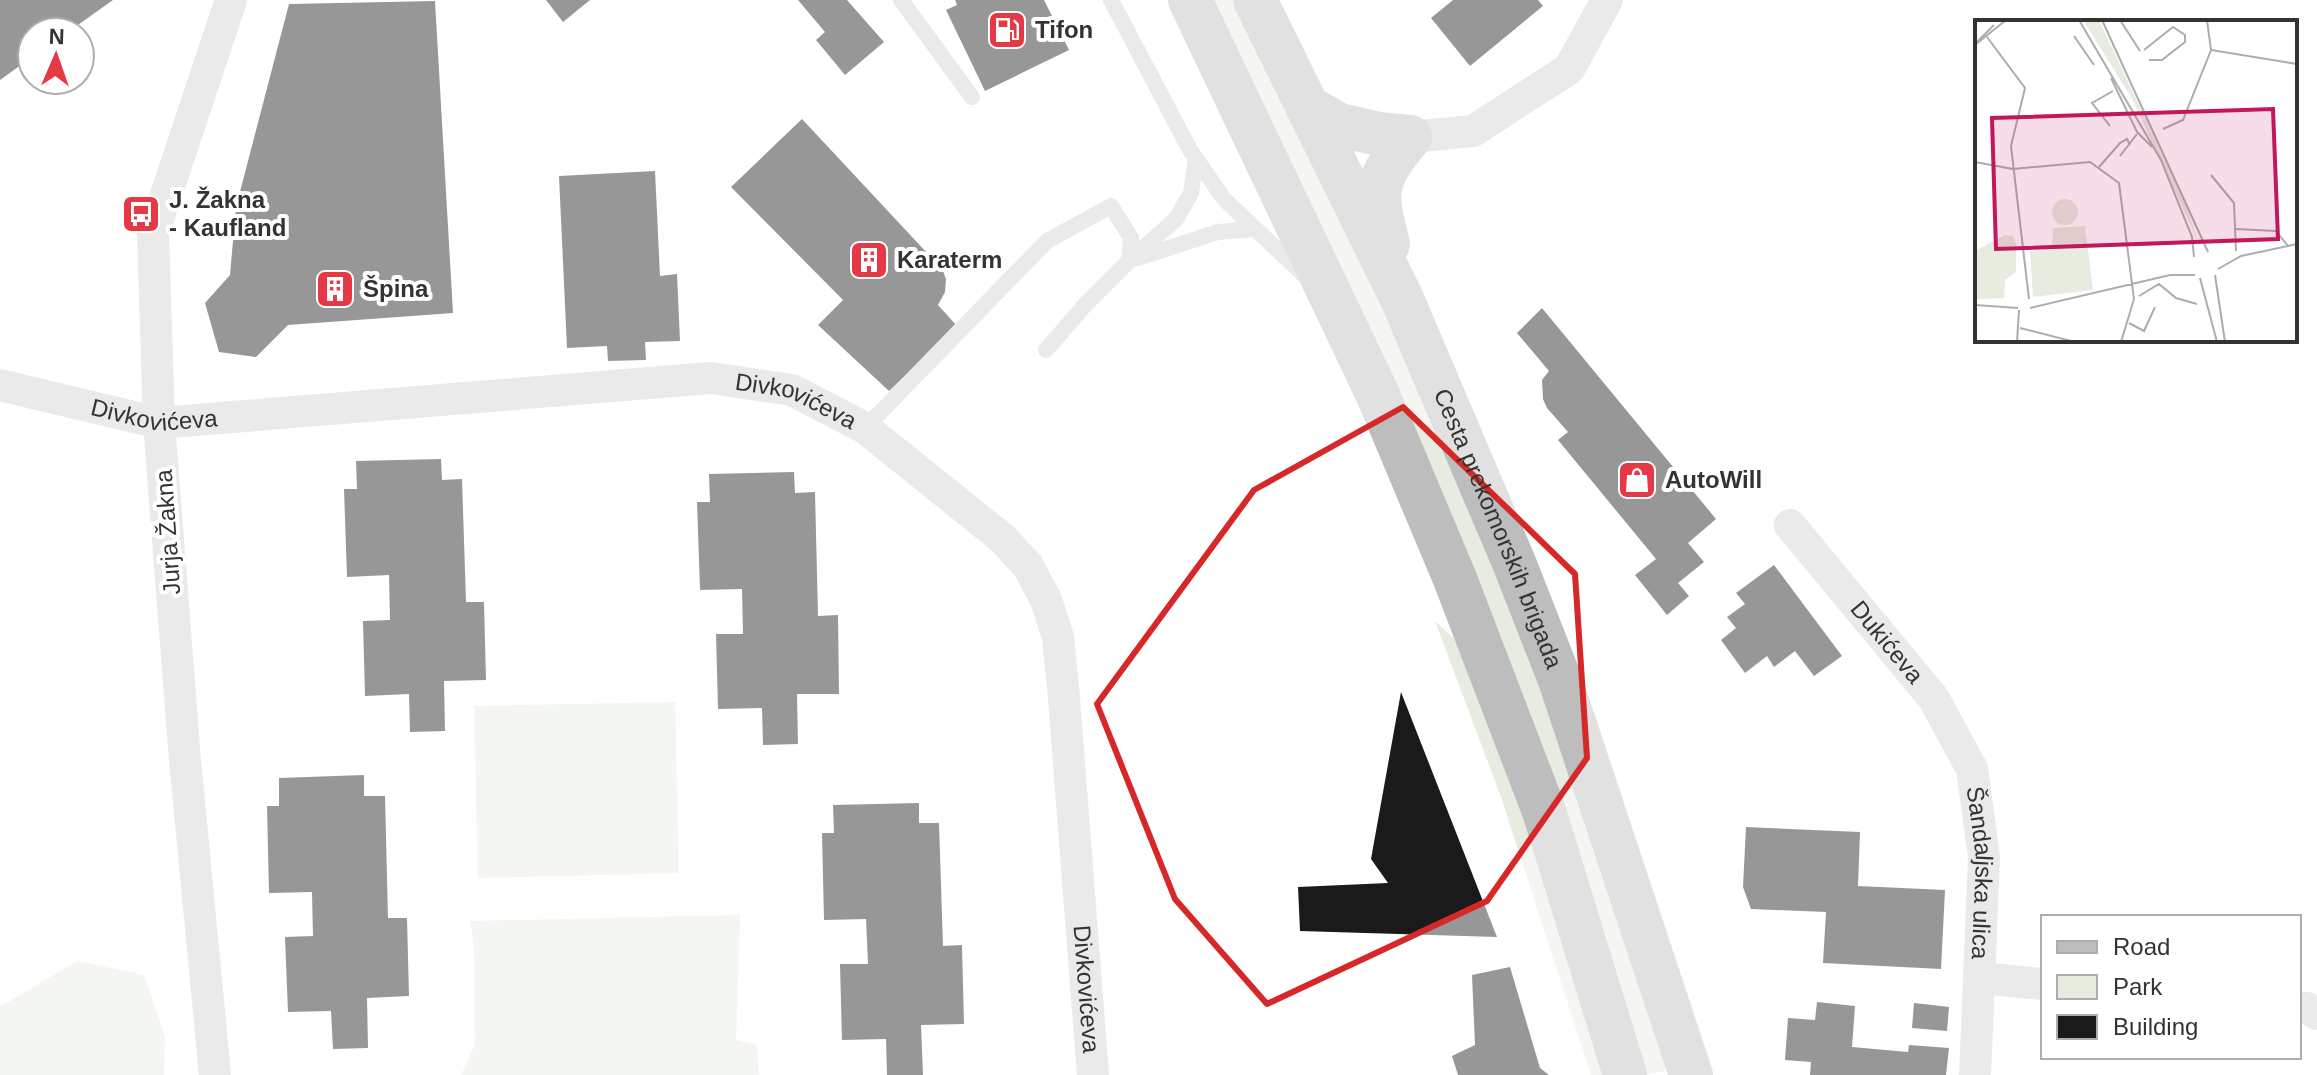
<svg xmlns="http://www.w3.org/2000/svg" width="2317" height="1075" font-family="Helvetica,sans-serif">
  <rect width="100%" height="100%" fill="#fff"/>
  <!-- green -->
  <path fill="#e6ecdf" d="M1213,0h19l144,295 109,248 96,253 85,275 -20,4 -85,-271z
    M1435,621l22,20 68,180 80,254h-14l-90,-278z
    M675,702l4,171 -201,5 -4,-172z
    M740,915l-4,125 21,5 2,30h-298l14,-31 -1,-97 -4,-26z
    M77,961l67,14 21,62 -1,38h-164v-68z"/>
  <!-- building -->
  <path fill="#1a1a1a" d="M0,0h113l-45,32h-36v25l-32,23z
    M546,0h44l-27,22z
    M798,0h49l37,42 -39,33 -29,-35 9,-8z
    M955,0h89l25,50 -84,41 -39,-81 11,-5z
    M1453,0h85l5,6 -73,60 -39,-48z
    M435,1l18,312 -165,12 -32,32 -37,-5 -14,-49 25,-28 6,-68 53,-203z
    M802,119l126,135 13,12 5,13 -1,13 -7,13 19,21 -68,65 -71,-66 25,-25 -112,-113z
    M655,171l5,105 17,-2 3,67 -35,1 1,18 -38,1 -1,-15 -40,2 -8,-172z
    M1542,308l174,211 -28,24 16,19 -26,21 11,13 -22,19 -32,-40 21,-16 -98,-119 10,-8 -21,-24 -4,-9 -1,-19 7,-9 -32,-38z
    M441,459l1,21 20,-1 4,123h18l2,78 -42,1 1,50 -35,1 -1,-38 -44,2 -2,-75 27,-1 -1,-45 -42,2 -3,-88h13l-1,-28z
    M794,472l1,21 20,-1 3,124 20,-1 1,79h-42l1,50 -35,1 -1,-37 -44,1 -2,-75h27l-1,-45 -42,1 -3,-88h13l-1,-28z
    M1774,565l68,91 -28,20 -19,-25 -21,16 -7,-11 -22,17 -24,-33 15,-12 -9,-11 18,-13 -9,-11z
    M1401,692l96,245 -197,-6 -2,-44 90,-4 -17,-24z
    M364,775v21h21l3,122h19l2,78 -42,2 1,50 -35,1 -2,-38 -43,1 -3,-75 28,-1 -1,-44 -43,1 -2,-87h12v-28z
    M919,803v20h20l4,123 19,-1 2,79 -43,1 2,50h-36l-1,-36 -44,1 -2,-76h28l-2,-45 -42,1 -2,-87h12l-1,-28z
    M1746,827l114,5 -2,54 87,4 -4,79 -118,-6 3,-51 -75,-3 -8,-22z
    M1510,967l30,101 9,7h-91l-6,-19 23,-11 -3,-70z
    M1817,1002l38,4 -3,41 56,5 1,-7 40,3 -3,27h-136l1,-13 -26,-2 3,-42 27,2z
    M1914,1003l35,4 -2,24 -35,-3z"/>
  <g fill="none" stroke-linecap="round" stroke-linejoin="round">
    <!-- service -->
    <path stroke="#d0d0d0" stroke-width="16" d="M901,0l71,97
      M1111,0l79,150 34,49 82,78
      M1138,258l80,-26 36,-3
      M1046,350l39,-45 44,-44 47,-42 15,-26 5,-35
      M865,428l182,-187 64,-35 20,32 -2,23"/>
    <!-- minor -->
    <g stroke="#d0d0d0" stroke-width="32">
      <path d="M1410,137l63,-6 96,-62 38,-69"/>
      <path id="s1" d="M0,385l159,38 552,-45 81,12 73,38 137,110 26,28 18,34 12,37 6,61 29,377"/>
      <path id="s2" d="M1790,525l144,174 38,70 12,88 -9,218"/>
      <path d="M1980,978l63,6"/>
      <path d="M2299,1008h8l10,6"/>
      <path d="M215,1075l-30,-315 -26,-337 -6,-189 78,-234"/>
    </g>
    <!-- secondary -->
    <g stroke="#bdbdbd" stroke-width="44">
      <path d="M1190,0l187,393 78,186 89,232 81,264"/>
      <path id="s3" d="M1255,0l147,299 113,266 45,115 131,395"/>
      <path d="M1308,107l31,18 40,9 31,3"/>
      <path d="M1388,244c-14,-54 -14,-63 22,-107"/>
    </g>
  </g>
  <!-- marked area -->
  <path d="M0 0H2317V1075H0ZM1403,407l172,167 12,184 -100,143 -220,103 -92,-105 -78,-195 157,-214z" fill="#fff" fill-opacity=".55" fill-rule="evenodd"/>
  <path fill="none" stroke="#d62828" stroke-width="6" stroke-linejoin="round" d="M1403,407l172,167 12,184 -100,143 -220,103 -92,-105 -78,-195 157,-214z"/>
  <!-- icons -->
  <defs>
    <g id="fuel-square" transform="scale(2)"><rect x="-9" y="-9" width="18" height="18" rx="4" fill="#e63946" stroke="#fff"/><path d="M-5.5-6h7V0h2V4h1.3V-2.5L3-4.5l.8-.8L6-3V5H2.5V1h-1V6h-7ZM-4.2-4.7v3.2H.2V-4.7Z" fill="#fff"/></g>
    <g id="bus-square" transform="scale(2)"><rect x="-9" y="-9" width="18" height="18" rx="4" fill="#e63946" stroke="#fff"/><path d="M-5-6H5V4H4V6H2V4H-2V6H-4V4H-5ZM-3.5-4V0h7V-4ZM-3.5 1.2v1.5H-2V1.2ZM2 1.2v1.5H3.5V1.2Z" fill="#fff"/></g>
    <g id="building-square" transform="scale(2)"><rect x="-9" y="-9" width="18" height="18" rx="4" fill="#e63946" stroke="#fff"/><path d="M-4-6H4V6H1V3H-1V6H-4ZM-2.5-4.3h1.7v1.8h-1.7ZM.8-4.3h1.7v1.8H.8ZM-2.5-1h1.7V.8h-1.7ZM.8-1h1.7V.8H.8Z" fill="#fff"/></g>
    <g id="shop-square" transform="scale(2)"><rect x="-9" y="-9" width="18" height="18" rx="4" fill="#e63946" stroke="#fff"/><path d="M-5-2.5h2.3a2.7 3.5 0 0 1 5.4 0H5L5.5 6h-11ZM-1.5-2.5h3a1.5 2.3 0 0 0-3 0Z" fill="#fff"/></g>
  </defs>
  <g fill-rule="evenodd">
    <use href="#fuel-square" x="1007" y="30"/>
    <use href="#bus-square" x="141" y="214"/>
    <use href="#building-square" x="869" y="260"/>
    <use href="#building-square" x="335" y="289"/>
    <use href="#shop-square" x="1637" y="480"/>
  </g>
  <g text-anchor="middle" stroke-width="8" stroke-linejoin="round" paint-order="stroke">
    <!-- poi labels -->
    <g font-size="24" font-weight="bold" fill="#333" stroke="#fff" text-anchor="start">
      <text x="1035" y="38">Tifon</text>
      <text x="169" y="208">J. Žakna<tspan x="169" dy="28">- Kaufland</tspan></text>
      <text x="897" y="268">Karaterm</text>
      <text x="363" y="297">Špina</text>
      <text x="1665" y="488">AutoWill</text>
    </g>
    <!-- street labels -->
    <g font-size="24" fill="#333" stroke="#fff">
      <text dy="8" stroke="none"><textPath href="#s1" startOffset="806">Divkovićeva</textPath></text>
      <text dy="8" stroke="none"><textPath href="#s1" startOffset="158">Divkovićeva</textPath></text>
      <text dy="8" stroke="none"><textPath href="#s3" startOffset="582">Cesta prekomorskih brigada</textPath></text>
      <text transform="translate(168 532) rotate(-94)" y="8">Jurja Žakna</text>
      <text dy="8" stroke="none"><textPath href="#s2" startOffset="152">Dukićeva</textPath></text>
      <text dy="8" stroke="none"><textPath href="#s2" startOffset="410">Šandaljska ulica</textPath></text>
      <text dy="8" stroke="none"><textPath href="#s1" startOffset="1526">Divkovićeva</textPath></text>
    </g>
  </g>
  <!-- overview -->
  <g transform="translate(1975 20)">
    <rect width="322" height="322" fill="#fff"/>
    <path d="M108,0h16l88,188 11,33 -67,-144zM77 192a13 13 0 1 1 26 0a13 13 0 1 1-26 0ZM110,206l8,64 -60,7 -3,-46 22,-3 1,-20zM30,215l8,1 3,8v28l-11,8 -1,18 -27,1 -2,-48z" fill="#e6ecdf"/>
    <path fill="none" stroke="#adadad" stroke-width="2" d="M104,0l82,140 31,77 2,20M127,0l106,232M145,0l20,31M232,0l4,30M99,16l20,29M12,17l38,51 -14,58 18,153M0,24l19,-19M0,25l31,-25M169,30l29,-23 12,8v7l-23,18h-13M236,30l86,14M136,58l26,54 15,15M135,106l-18,-23 21,-12M188,109l20,-9 28,-70M145,136l17,-22M0,142l38,7 77,-7 29,21 15,116 -13,43M124,147l21,-24 7,-4 3,6M236,155l23,28 2,48M261,209l40,2 12,15M243,249l23,-13 56,-12M240,255l10,67M225,258l17,64M164,276l20,-12 17,14 21,6M0,285l43,3M55,288l140,-33h25M154,303l15,8 11,-24M45,308l55,14M42,322l2,-32"/>
    <path fill="#c2185b" fill-opacity="0.15" stroke="#c2185b" stroke-width="4" d="M298,89l5,130 -282,10 -4,-131z"/>
    <rect width="322" height="322" fill="none" stroke="#333" stroke-width="4"/>
  </g>
  <!-- legend -->
  <rect x="2041" y="915" width="260" height="144" fill="#ffffff" stroke="#adadad" stroke-width="2"/>
  <rect x="2057" y="941" width="40" height="12" fill="#bdbdbd" stroke="#adadad" stroke-width="2"/>
  <text x="2113" y="955" font-size="24" fill="#333333">Road</text>
  <rect x="2057" y="975" width="40" height="24" fill="#e6ecdf" stroke="#adadad" stroke-width="2"/>
  <text x="2113" y="995" font-size="24" fill="#333333">Park</text>
  <rect x="2057" y="1015" width="40" height="24" fill="#1a1a1a" stroke="#adadad" stroke-width="2"/>
  <text x="2113" y="1035" font-size="24" fill="#333333">Building</text>
  <!-- north arrow -->
  <g transform="translate(56 56) rotate(2)"><circle r="38" fill="#ffffff" stroke="#adadad" stroke-width="2"/>
  <path d="M0-6L14 30L0 20L-14 30Z" fill="#e63946"/>
  <text y="-12" font-size="22" font-weight="bold" text-anchor="middle" fill="#333333">N</text>
  </g>
</svg>
